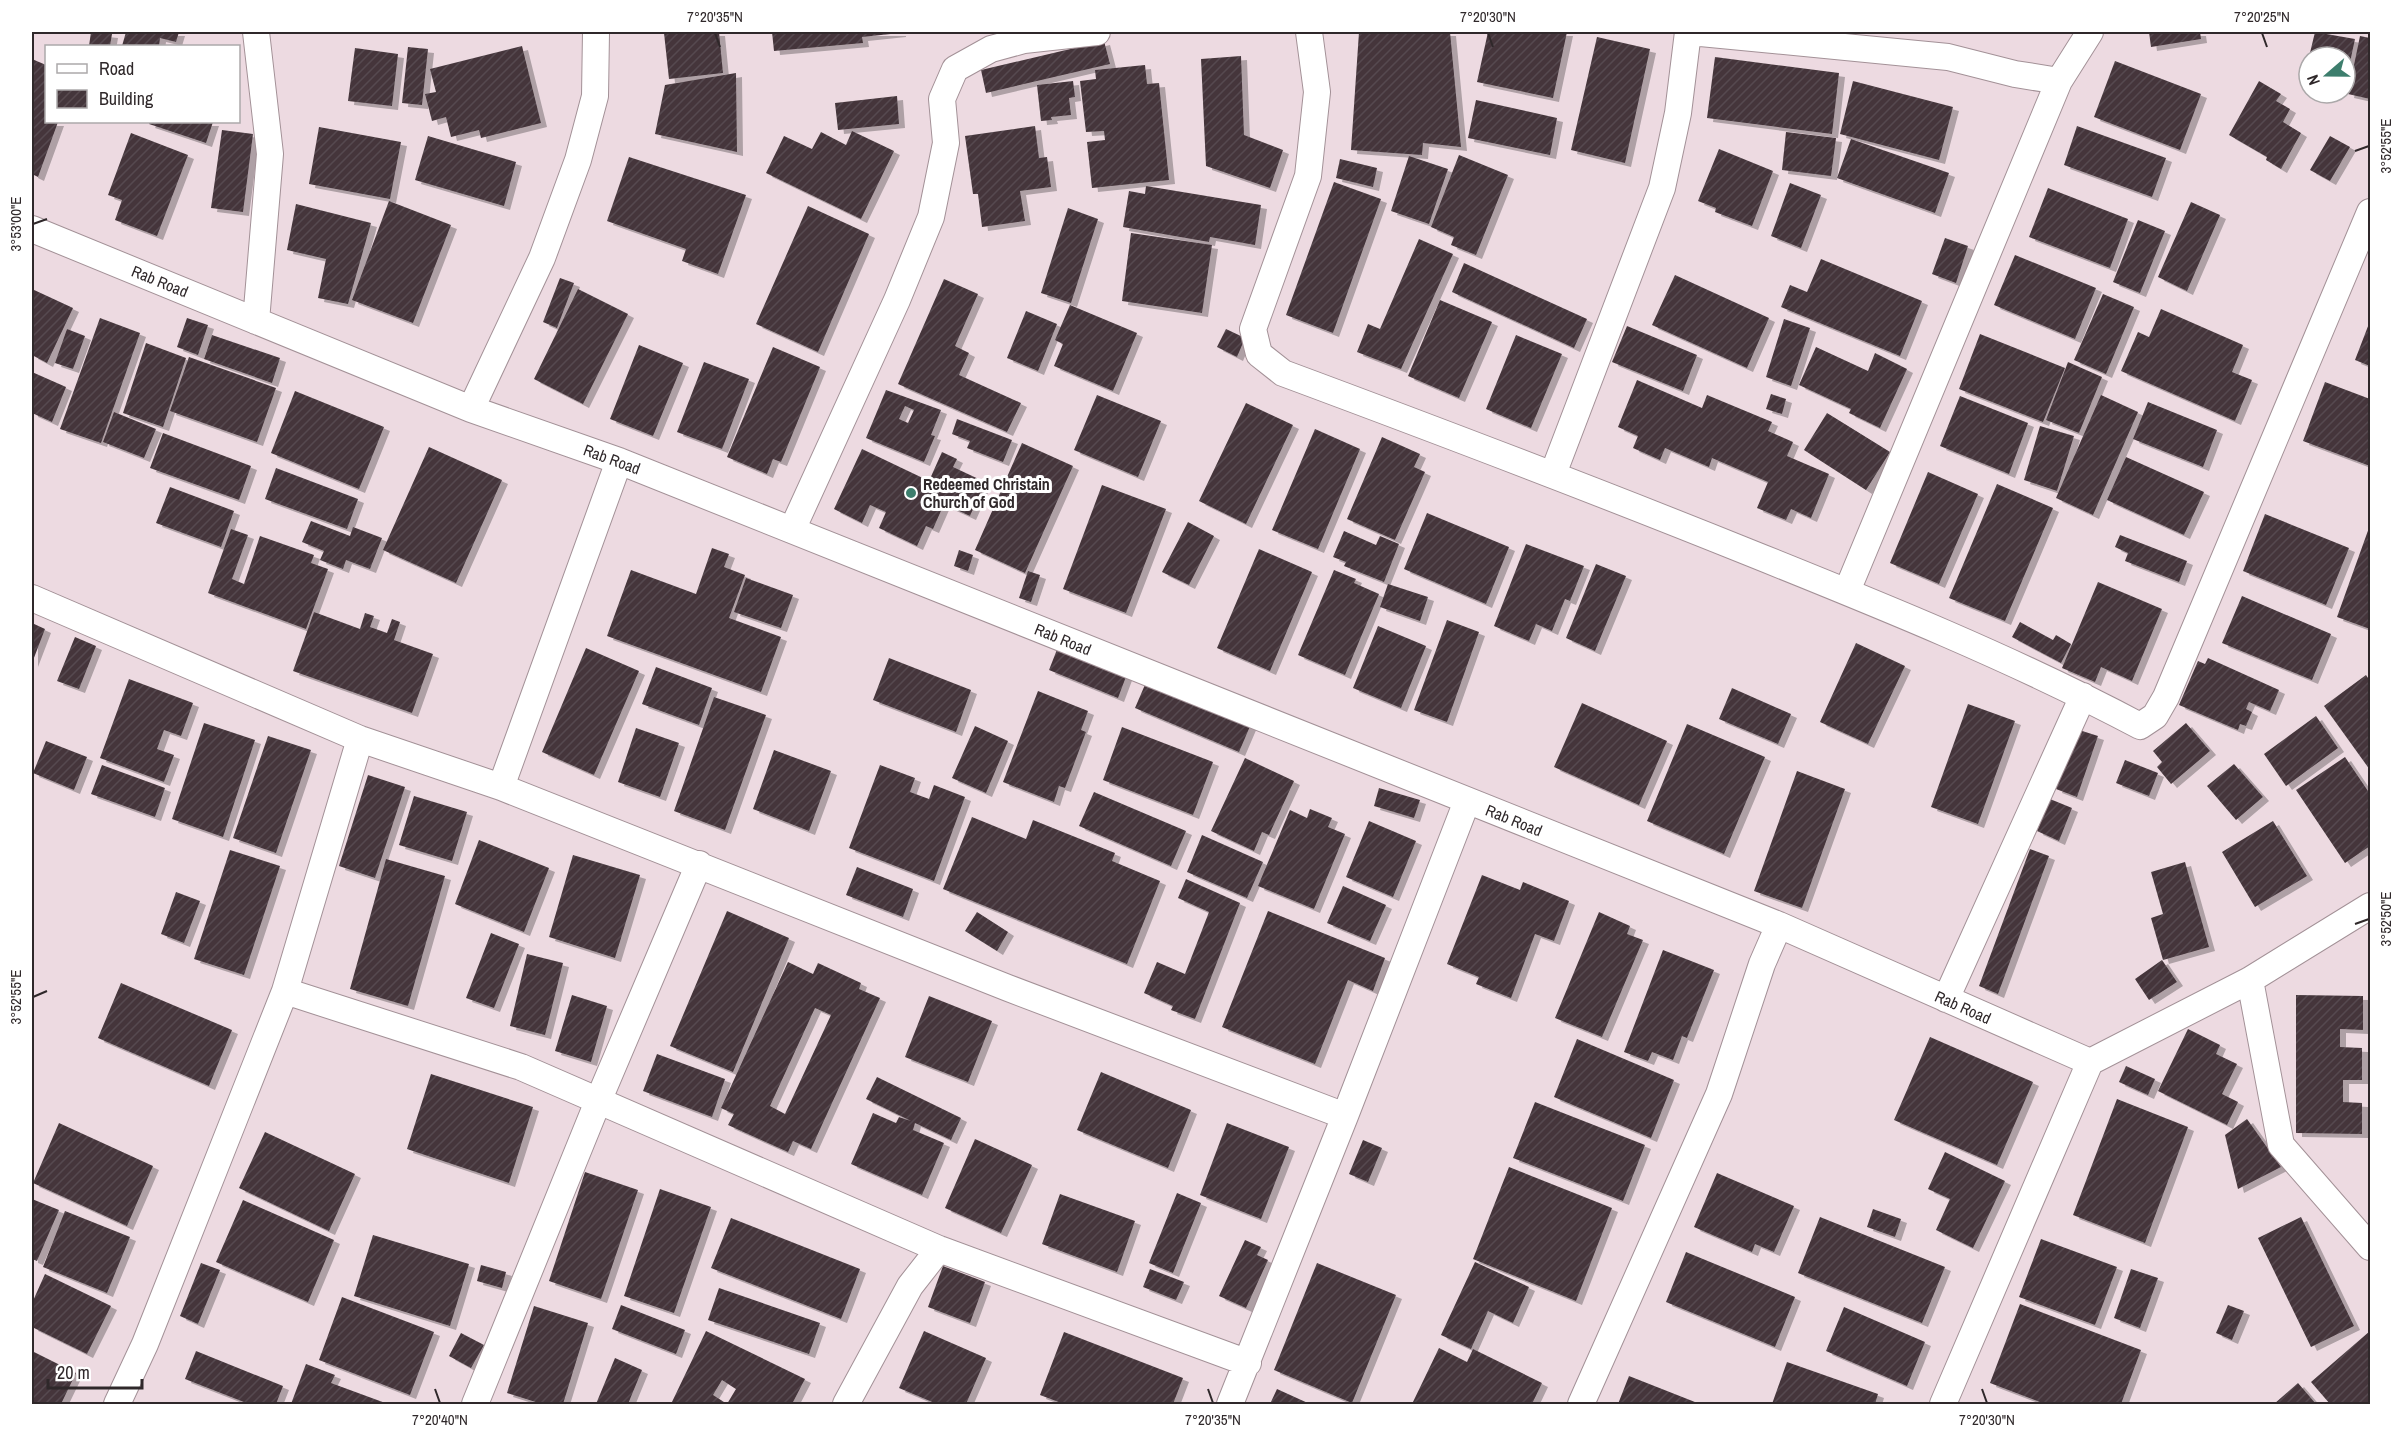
<svg xmlns="http://www.w3.org/2000/svg" width="2402" height="1436" font-family="'Archivo Narrow',sans-serif">
  <defs>
    <pattern id="building-hatch" width="6" height="6" patternUnits="userSpaceOnUse" patternTransform="scale(1.5)"><rect width="6" height="6" fill="#44363b"/><path d="M-1 1l2-2M0 6l6-6M5 7l2-2" fill="none" stroke="#574a4f"/></pattern>
    <filter id="shadow"><feDropShadow dx="6" dy="4" stdDeviation="0" flood-color="#0004"/></filter>
  </defs>
  <rect width="100%" height="100%" fill="#eddae1"/>
  <!-- building -->
  <path fill="url(#building-hatch)" fill-rule="evenodd" filter="url(#shadow)" d="M91,32l21,2 -2,12h-21z
    M126,32h53l-3,10 -16,-4 -1,8h-37z
    M684,32h35l4,41 -54,6 -5,-46z
    M772,32h128v1l-38,4 1,6 -89,8z
    M1359,32h91l11,115 -38,-4 -1,12 -71,-5z
    M1488,32h79l-14,66 -76,-16z
    M2149,32h51l1,7 -50,8z
    M2315,32l40,7 -9,42 -1,-24h-36z
    M2360,36l10,2v61l-22,-5z
    M1597,37l53,12 -25,114 -54,-13z
    M1104,41l6,23 -124,29 -5,-23z
    M522,46l19,77 -60,15 -2,-8 -28,7 -5,-20 -14,4 -7,-27 11,-2 -6,-23z
    M408,47l20,2 -6,56 -20,-2z
    M355,48l43,6 -6,52 -44,-5z
    M1241,56l3,79 39,15 -13,38 -64,-22 -5,-107z
    M1715,57l124,16 -7,61 -125,-16z
    M32,59l14,6v57h12l-20,55 -6,-3z
    M2115,61l86,33 -21,56 -86,-33z
    M1145,65l2,19 12,-1 10,97 -77,8 -5,-46 18,-2 -1,-9 -18,1 -6,-51 16,-2 -1,-9z
    M736,73l1,79 -82,-18 10,-49z
    M1073,81l2,16 -6,1 2,17 -20,2 1,3 -11,1 -4,-36z
    M1853,81l100,26 -14,53 -99,-26z
    M2259,81l22,13 -5,7 14,8 -7,13 18,11 -20,36 -15,-9 1,-3 -38,-22z
    M897,96l2,28 -61,6 -3,-27z
    M1476,100l81,18 -7,37 -82,-17z
    M150,122h63l-7,21 -57,-19z
    M1035,126l4,32 8,-1 4,30 -31,4 5,30 -43,6 -4,-33h-5l-8,-58z
    M2077,126l89,32 -14,39 -88,-32z
    M319,127l82,15 -11,57 -81,-15z
    M222,130l31,4 -10,78 -32,-4z
    M852,131l42,20 -33,68 -95,-46 18,-37 28,13 9,-17 25,13z
    M1786,132l50,6 -5,38 -49,-6z
    M131,133l57,22 -31,81 -42,-16 7,-20 -14,-5z
    M428,136l88,26 -12,44 -89,-26z
    M2330,136l20,11 -20,34 -20,-11z
    M1851,139l98,34 -14,40 -98,-35z
    M1719,149l54,22 -21,55 -37,-14 1,-4 -18,-7z
    M1459,155l49,20 -32,80 -25,-10 3,-8 -23,-10z
    M1409,156l39,13 -19,55 -38,-13z
    M629,157l117,38 -28,79 -36,-13 4,-12 -79,-28z
    M1340,159l37,9 -4,19 -37,-9z
    M1334,182l47,17 -48,134 -47,-18z
    M1790,183l31,12 -20,53 -30,-12z
    M1146,186l115,19 -6,40 -45,-8 -1,5 -86,-15 6,-36 16,3z
    M2048,188l80,31 -18,49 -81,-31z
    M389,201l62,24 -38,98 -61,-23z
    M2191,202l29,13 -33,76 -29,-14z
    M296,204l75,19 -23,81 -30,-6 8,-39 -39,-9z
    M808,206l61,28 -51,118 -62,-28z
    M1068,208l30,11 -27,84 -30,-10z
    M2138,220l27,11 -25,62 -27,-11z
    M1131,233l81,12 -10,68 -80,-12z
    M1945,238l23,8 -12,37 -24,-9z
    M1419,239l34,15 -52,115 -44,-17 11,-28 12,5z
    M2015,255l81,33 -21,51 -81,-34z
    M1821,259l101,42 -22,55 -119,-49 9,-22 17,7z
    M1464,263l123,56 -13,29 -122,-56z
    M1675,275l94,43 -22,50 -95,-43z
    M560,278l14,5 -17,45 -14,-6z
    M944,279l34,15 -23,52 14,7 -10,22 62,28 -14,29 -109,-48z
    M32,289l41,19 -26,55 -15,-8z
    M578,289l50,25 -45,90 -49,-25z
    M2103,294l31,13 -28,67 -32,-14z
    M1440,300l52,22 -33,76 -51,-22z
    M1070,305l67,28 -24,58 -59,-25 9,-22 -8,-4z
    M2161,309l82,36 -11,27 20,8 -17,41 -114,-50 17,-39 11,5z
    M1026,311l31,13 -19,47 -31,-13z
    M100,318l40,15 -39,110 -41,-14z
    M187,318l21,7 -10,30 -21,-8z
    M1784,319l26,9 -19,58 -25,-9z
    M2370,321v45l-15,-6z
    M1627,326l70,29 -14,36 -71,-29z
    M67,329l18,7 -12,33 -18,-6z
    M1226,329l19,9 -8,19 -20,-10z
    M1980,334l85,34 -22,54 -84,-33z
    M212,335l68,23 -8,25 -68,-24z
    M1516,335l46,19 -31,74 -45,-19z
    M146,343l40,15 -23,69 -40,-14z
    M639,345l44,18 -30,73 -43,-17z
    M773,347l47,20 -39,95 -8,-3 -6,15 -40,-17z
    M1816,347l52,24 7,-18 32,16 -27,59 -31,-15 2,-4 -52,-24z
    M189,357l87,31 -19,54 -87,-31z
    M704,362l45,17 -27,70 -45,-17z
    M2068,362l34,15 -23,56 -33,-13z
    M32,372l34,15 -14,35 -20,-9z
    M1637,380l65,28 5,-13 65,27 -4,9 25,11 -6,14 42,18 -18,44 -20,-9 -5,11 -29,-12 11,-26 -56,-24 -3,9 -44,-19 -5,12 -27,-12 5,-12 -20,-9z
    M2325,382l45,17v67l-67,-25z
    M886,390l55,20 -10,25 4,1 -11,26 -58,-24zM905,406l9,4 -6,13 -9,-4z
    M295,391l89,36 -25,62 -88,-36z
    M1771,394l15,5 -4,15 -16,-5z
    M1097,395l64,26 -23,56 -64,-27z
    M2101,395l37,17 -45,103 -37,-17z
    M1960,396l68,27 -19,51 -69,-28z
    M2148,402l69,28 -14,37 -70,-28z
    M1246,403l47,22 -47,99 -47,-23z
    M114,412l42,17 -12,29 -41,-16z
    M1827,413l63,39 -24,38 -62,-40z
    M957,419l55,21 -9,22 -36,-14 3,-7 -18,-7z
    M2040,426l34,10 -17,55 -33,-11z
    M1315,429l45,20 -42,100 -46,-19z
    M163,433l88,33 -12,34 -89,-32z
    M1382,437l38,17 -6,13 11,5 -30,68 -48,-21z
    M1022,443l51,23 -48,107 -50,-23z
    M429,447l73,33 -46,103 -73,-33z
    M862,449l67,32 13,-29 15,7 -4,8 32,15 -15,34 -26,-12 -11,25 -7,-3 -9,20 -38,-18 7,-16 -16,-7 -8,18 -28,-14z
    M2126,457l78,35 -20,43 -77,-35z
    M276,468l82,31 -11,30 -82,-30z
    M1928,472l50,22 -39,90 -49,-21z
    M1997,484l56,24 -48,113 -56,-23z
    M1102,485l64,24 -40,104 -63,-24z
    M170,487l64,24 -13,36 -65,-24z
    M1427,513l82,34 -23,57 -82,-35z
    M2265,514l84,34 -23,57 -83,-34z
    M311,521l39,15 3,-9 29,11 -12,31 -24,-9 -3,9 -23,-9 4,-9 -22,-9z
    M1188,522l26,14 -25,49 -27,-13z
    M2370,525v104l-33,-12z
    M231,529l17,6 -16,44 12,5 16,-48 54,19 -3,8 17,6 -22,60 -98,-36z
    M1344,531l32,14 4,-9 19,8 -15,38 -40,-16 2,-4 -13,-5z
    M2120,535l67,26 -8,21 -54,-21 3,-8 -13,-6z
    M1526,544l58,22 -14,35 -5,-2 -13,32 -16,-7 -7,17 -35,-15z
    M712,548l17,6 -5,13 21,8 -16,43 52,19 -20,55 -154,-56 24,-66 65,24z
    M1259,549l53,23 -42,99 -53,-23z
    M959,550l14,5 -5,16 -14,-5z
    M1596,564l30,12 -31,75 -29,-13z
    M1334,570l22,9 -2,4 25,11 -34,81 -47,-20z
    M1028,571l12,4 -9,27 -12,-4z
    M746,578l47,17 -12,33 -47,-16z
    M2098,582l64,27 -30,72 -31,-14 -6,15 -33,-14z
    M1388,584l40,13 -8,24 -40,-14z
    M2242,596l89,38 -19,46 -90,-37z
    M314,612l46,17 5,-16 9,3 -4,11 17,6 5,-14 8,3 -6,18 39,14 -21,59 -119,-42z
    M1447,620l32,12 -32,90 -33,-12z
    M2020,622l33,18 3,-5 15,9 -10,19 -49,-26z
    M32,623l13,6 -13,34z
    M1378,626l48,20 -25,62 -48,-20z
    M75,637l21,9 -17,43 -22,-8z
    M1856,643l49,23 -37,78 -48,-22z
    M1058,647l69,27 -9,24 -69,-28z
    M586,648l53,23 -45,104 -52,-23z
    M889,658l82,32 -15,42 -83,-32z
    M2208,658l71,32 -9,21 -21,-9 -3,7 6,3 -6,14 -6,-2 -2,6 -59,-25 19,-44 7,3z
    M656,667l56,21 -13,37 -57,-21z
    M2366,675l4,6v89l-46,-64z
    M129,679l64,24 -12,33 -17,-6 -7,19 17,6 -10,27 -64,-24z
    M1147,680l104,44 -12,28 -104,-44z
    M1732,688l59,26 -13,30 -59,-25z
    M1038,691l50,20 -7,19 5,2 -21,56 -6,-2 -5,16 -51,-20z
    M714,697l52,18 -41,115 -51,-19z
    M1582,703l85,38 -28,64 -85,-38z
    M1968,704l47,17 -37,103 -47,-17z
    M2316,716l22,32 -52,38 -22,-32z
    M204,723l51,17 -32,97 -51,-18z
    M2186,723l24,28 -39,33 -14,-17 5,-5 -9,-11z
    M1687,724l78,33 -41,97 -77,-33z
    M975,726l33,15 -22,52 -34,-15z
    M1122,727l91,35 -20,53 -90,-35z
    M636,728l43,15 -19,54 -42,-15z
    M2076,729l22,7 -21,61 -21,-8z
    M268,736l43,14 -35,103 -43,-15z
    M46,741l41,16 -13,33 -41,-17z
    M774,750l57,21 -22,60 -56,-22z
    M2345,757l25,37v52l-25,17 -49,-73z
    M1245,758l49,23 -25,54 -7,-3 -8,19 -43,-20z
    M2125,760l33,13 -9,23 -33,-13z
    M2234,764l29,33 -27,23 -29,-34z
    M102,765l63,23 -10,29 -64,-23z
    M880,765l35,13 -5,14 19,7 5,-14 31,12 -31,84 -85,-33z
    M1797,771l48,18 -43,119 -48,-17z
    M368,775l37,12 -30,91 -36,-12z
    M1379,788l41,12 -6,18 -40,-12z
    M1094,792l92,39 -15,35 -92,-40z
    M414,796l53,16 -15,49 -53,-16z
    M2050,799l22,9 -13,33 -22,-10z
    M1310,809l22,9 -4,9 17,7 -31,75 -56,-23 32,-76 17,8z
    M972,817l54,22 7,-19 82,33 -3,8 48,20 -33,83 -184,-75z
    M1369,821l47,20 -23,56 -47,-20z
    M2273,821l34,55 -52,31 -33,-55z
    M1202,835l61,27 -16,36 -60,-26z
    M479,840l70,28 -25,64 -69,-28z
    M2030,849l19,7 -51,138 -19,-8z
    M230,850l50,16 -36,109 -50,-16z
    M573,855l67,20 -25,83 -66,-21z
    M386,859l59,17 -37,130 -58,-17z
    M2185,862l24,85 -46,13 -12,-42 12,-4 -12,-42z
    M857,867l56,22 -10,28 -57,-22z
    M1482,875l38,15 3,-8 46,19 -15,40 -19,-7 -24,64 -35,-14 3,-7 -32,-13z
    M1186,879l54,24 -45,116 -24,-9 2,-4 -29,-13 13,-31 28,12 24,-62 -31,-14z
    M1343,886l43,19 -16,36 -43,-18z
    M176,892l24,9 -16,42 -23,-9z
    M727,911l62,27 -56,134 -63,-26z
    M1268,911l117,47 -12,33 -25,-11 -33,84 -93,-37z
    M977,912l31,20 -11,19 -32,-20z
    M1599,912l31,14 -3,8 16,6 -41,97 -47,-19z
    M491,933l28,11 -25,64 -28,-10z
    M1663,950l51,20 -27,68 -5,-2 -9,24 -21,-8 -4,9 -24,-9z
    M527,954l36,9 -18,72 -35,-9z
    M2162,960l15,22 -28,18 -14,-21z
    M788,962l25,12 5,-11 43,20 -2,6 21,9 -69,151 -18,-8 -5,11 -60,-27 6,-11 -13,-6zM815,1008l16,7 -46,99 -15,-8z
    M121,983l111,47 -23,56 -111,-48z
    M572,995l35,11 -16,56 -36,-11z
    M2296,995l67,1v34l-23,-1v18l22,1v32h-19v22l19,1v31l-66,-1z
    M929,996l63,25 -24,61 -63,-25z
    M2188,1029l32,16 -4,9 21,10 -15,30 16,8 -11,23 -69,-34z
    M1930,1037l103,45 -36,83 -103,-45z
    M1577,1039l97,41 -23,58 -97,-41z
    M657,1054l68,25 -13,38 -69,-26z
    M2126,1066l29,13 -7,16 -29,-13z
    M1101,1072l90,38 -23,58 -91,-38z
    M431,1074l102,33 -24,76 -102,-34z
    M877,1077l84,41 -10,22 -36,-17 -2,7 31,13 -22,52 -71,-31 22,-51 23,10 3,-6 12,4 -45,-22z
    M2117,1099l71,28 -43,116 -72,-28z
    M1535,1102l110,43 -22,56 -110,-43z
    M2247,1119l34,48 -43,22 -13,-54z
    M59,1123l94,43 -26,60 -94,-43z
    M1227,1123l62,24 -28,72 -61,-24z
    M265,1132l90,42 -26,57 -90,-43z
    M975,1139l57,26 -31,68 -56,-25z
    M1363,1140l19,8 -14,34 -19,-8z
    M1945,1152l60,29 -32,67 -37,-18 14,-31 -22,-10z
    M1509,1167l103,41 -36,93 -103,-42z
    M585,1172l53,18 -37,109 -52,-18z
    M1717,1173l77,33 -20,46 -19,-8 -3,8 -58,-25z
    M660,1189l51,18 -37,106 -50,-17z
    M1177,1193l24,10 -28,70 -24,-10z
    M1060,1194l75,27 -18,51 -75,-28z
    M32,1199l27,11 -22,51 -5,-2z
    M243,1200l91,40 -26,62 -92,-40z
    M1873,1209l28,10 -6,18 -28,-10z
    M65,1211l65,26 -23,56 -64,-26z
    M1820,1217l125,50 -23,56 -124,-50z
    M2301,1217l53,109 -43,21 -53,-109z
    M731,1218l129,51 -19,50 -130,-51z
    M373,1235l96,29 -19,62 -96,-30z
    M2041,1239l76,28 -22,58 -76,-28z
    M1245,1240l16,7 -4,8 11,5 -22,48 -27,-12z
    M1686,1252l109,45 -20,50 -109,-45z
    M1475,1262l54,25 -16,36 -25,-12 -17,38 -30,-14z
    M201,1263l19,7 -22,54 -18,-8z
    M1317,1263l79,32 -44,108 -78,-33z
    M481,1265l25,7 -4,16 -25,-7z
    M943,1266l42,16 -15,41 -42,-16z
    M1150,1269l34,13 -8,18 -33,-13z
    M2131,1269l27,9 -18,50 -26,-10z
    M45,1274l66,32 -24,48 -55,-27v-24z
    M719,1288l101,35 -11,31 -101,-34z
    M342,1297l92,35 -24,63 -91,-35z
    M2020,1304l121,46 -20,54h-76l-55,-21z
    M621,1305l64,25 -9,24 -64,-25z
    M2228,1305l16,6 -12,29 -16,-7z
    M534,1306l54,17 -25,81h-21l-35,-11z
    M1844,1307l81,35 -18,44 -81,-35z
    M706,1331l99,48 -13,25h-121zM722,1380l14,9 -9,15 -14,-9z
    M924,1331l62,27 -20,46h-29l-38,-16z
    M2370,1331v73h-40l-19,-22z
    M1064,1332l119,46 -10,26h-109l-24,-9z
    M461,1333l23,12 -13,23 -22,-12z
    M1439,1348l28,14 6,-13 69,34 -10,21h-120z
    M32,1351l44,22 -15,31h-29z
    M196,1351l87,35 -7,18h-27l-64,-25z
    M615,1358l27,12 -14,34h-32z
    M1787,1362l91,32 -3,10h-103z
    M306,1364l29,11 -4,8 57,21h-97z
    M1629,1376l71,28h-82z
    M2298,1383l18,21h-42z
    M1277,1389l33,15h-40z"/>
  <g fill="none" stroke-linecap="round" stroke-linejoin="round">
    <!-- street casing -->
    <g stroke="#a39197" stroke-width="28">
      <path id="street" d="M256,32l14,122 -14,167
        M1309,32l8,60 -9,84 -55,153 6,25 24,19c156,58 311,117 465,179 132,53 266,107 392,174l15,-10 11,-19 204,-485
        M1690,32l258,25 67,17 44,7
        M32,229l439,180 148,52 1160,464 311,137
        M471,409l71,-151 36,-98 17,-64 1,-64
        M1553,474l109,-286 16,-75 10,-81
        M792,530l105,-230 34,-83 15,-74 -4,-44 13,-30 36,-20 33,-9 73,-8
        M1847,591l212,-510 31,-49
        M32,598l328,141 141,48 507,201 337,128
        M501,787l118,-326
        M2250,980l31,165 89,102
        M285,991l236,76 418,182 309,114
        M1946,999l137,-303
        M117,1404l28,-60 140,-353 75,-252
        M475,1404l124,-305 100,-235
        M846,1404l64,-118 29,-37
        M1230,1404l115,-288 122,-315
        M1581,1404l138,-310 43,-130 17,-39
        M1943,1404l147,-342 160,-82 120,-74"/>
    </g>
    <!-- street -->
    <use href="#street" stroke="#fff" stroke-width="26"/>
  </g>
  <!-- ticks -->
  <path fill="none" stroke="#2f282a" stroke-width="2" d="M715,33l5,14M1488,33l5,14M2262,33l5,14M2355,151l14,-5M33,224l14,-5M2355,924l14,-5M33,997l14,-6M435,1389l5,14M1208,1389l5,14M1982,1389l5,14"/>
  <!-- markers -->
  <circle fill="#3d7e6d" stroke="#fff" stroke-width="2" cx="911" cy="493" r="6"/>
  <g text-anchor="middle" stroke-width="6" stroke-linejoin="round" paint-order="stroke">
    <!-- street labels -->
    <g font-size="16" fill="#2f282a" stroke="#fff">
      <text transform="translate(160 281) rotate(22)" y="6">Rab Road</text>
      <text transform="translate(612 459) rotate(20)" y="6">Rab Road</text>
      <text transform="translate(1063 639) rotate(22)" y="6">Rab Road</text>
      <text transform="translate(1514 820) rotate(22)" y="6">Rab Road</text>
      <text transform="translate(1963 1007) rotate(24)" y="6">Rab Road</text>
    </g>
    <!-- poi labels -->
    <g font-size="16" font-weight="bold" fill="#2f282a" stroke="#fff" text-anchor="start">
      <text x="923" y="490">Redeemed Christain<tspan x="923" dy="18">Church of God</tspan></text>
    </g>
  </g>
  <!-- border -->
  <rect width="2402" height="1436" fill="none" stroke="#ffffff" stroke-width="66"/>
  <!-- legend -->
  <rect x="45" y="45" width="195" height="78" fill="#ffffff" stroke="#aca9aa" stroke-width="1.5"/>
  <rect x="57" y="64" width="30" height="9" fill="#ffffff" stroke="#aca9aa" stroke-width="1.5"/>
  <text x="99" y="75" font-size="18" fill="#2f282a">Road</text>
  <rect x="57" y="90" width="30" height="18" fill="url(#building-hatch)" stroke="#aca9aa" stroke-width="1.5"/>
  <text x="99" y="105" font-size="18" fill="#2f282a">Building</text>
  <!-- north arrow -->
  <g transform="translate(2327 75) rotate(250)"><circle r="28" fill="#ffffff" stroke="#aca9aa" stroke-width="1.5"/>
  <path d="M0-4.5L10 22L0 15L-10 22Z" fill="#3d7e6d"/>
  <text y="-9" font-size="16" font-weight="bold" text-anchor="middle" fill="#2f282a">N</text>
  </g>
  <!-- scale -->
  <path d="M48 1379v9h94v-9" fill="none" stroke="#2f282a" stroke-width="3"/>
  <text x="57" y="1379" font-size="18" fill="#2f282a" stroke="#ffffff" stroke-width="4.5" paint-order="stroke">20 m</text>
  <rect x="33" y="33" width="2336" height="1370" fill="none" stroke="#2f282a" stroke-width="2"/>
  <g font-size="15" text-anchor="middle" fill="#2f282a">
    <text x="715" y="22">7°20'35"N</text>
    <text x="1488" y="22">7°20'30"N</text>
    <text x="2262" y="22">7°20'25"N</text>
    <text transform="translate(2386 146) rotate(-90)" y="5">3°52'55"E</text>
    <text transform="translate(16 224) rotate(-90)" y="5">3°53'00"E</text>
    <text transform="translate(2386 919) rotate(-90)" y="5">3°52'50"E</text>
    <text transform="translate(16 997) rotate(-90)" y="5">3°52'55"E</text>
    <text x="440" y="1425">7°20'40"N</text>
    <text x="1213" y="1425">7°20'35"N</text>
    <text x="1987" y="1425">7°20'30"N</text>
  </g>
</svg>
